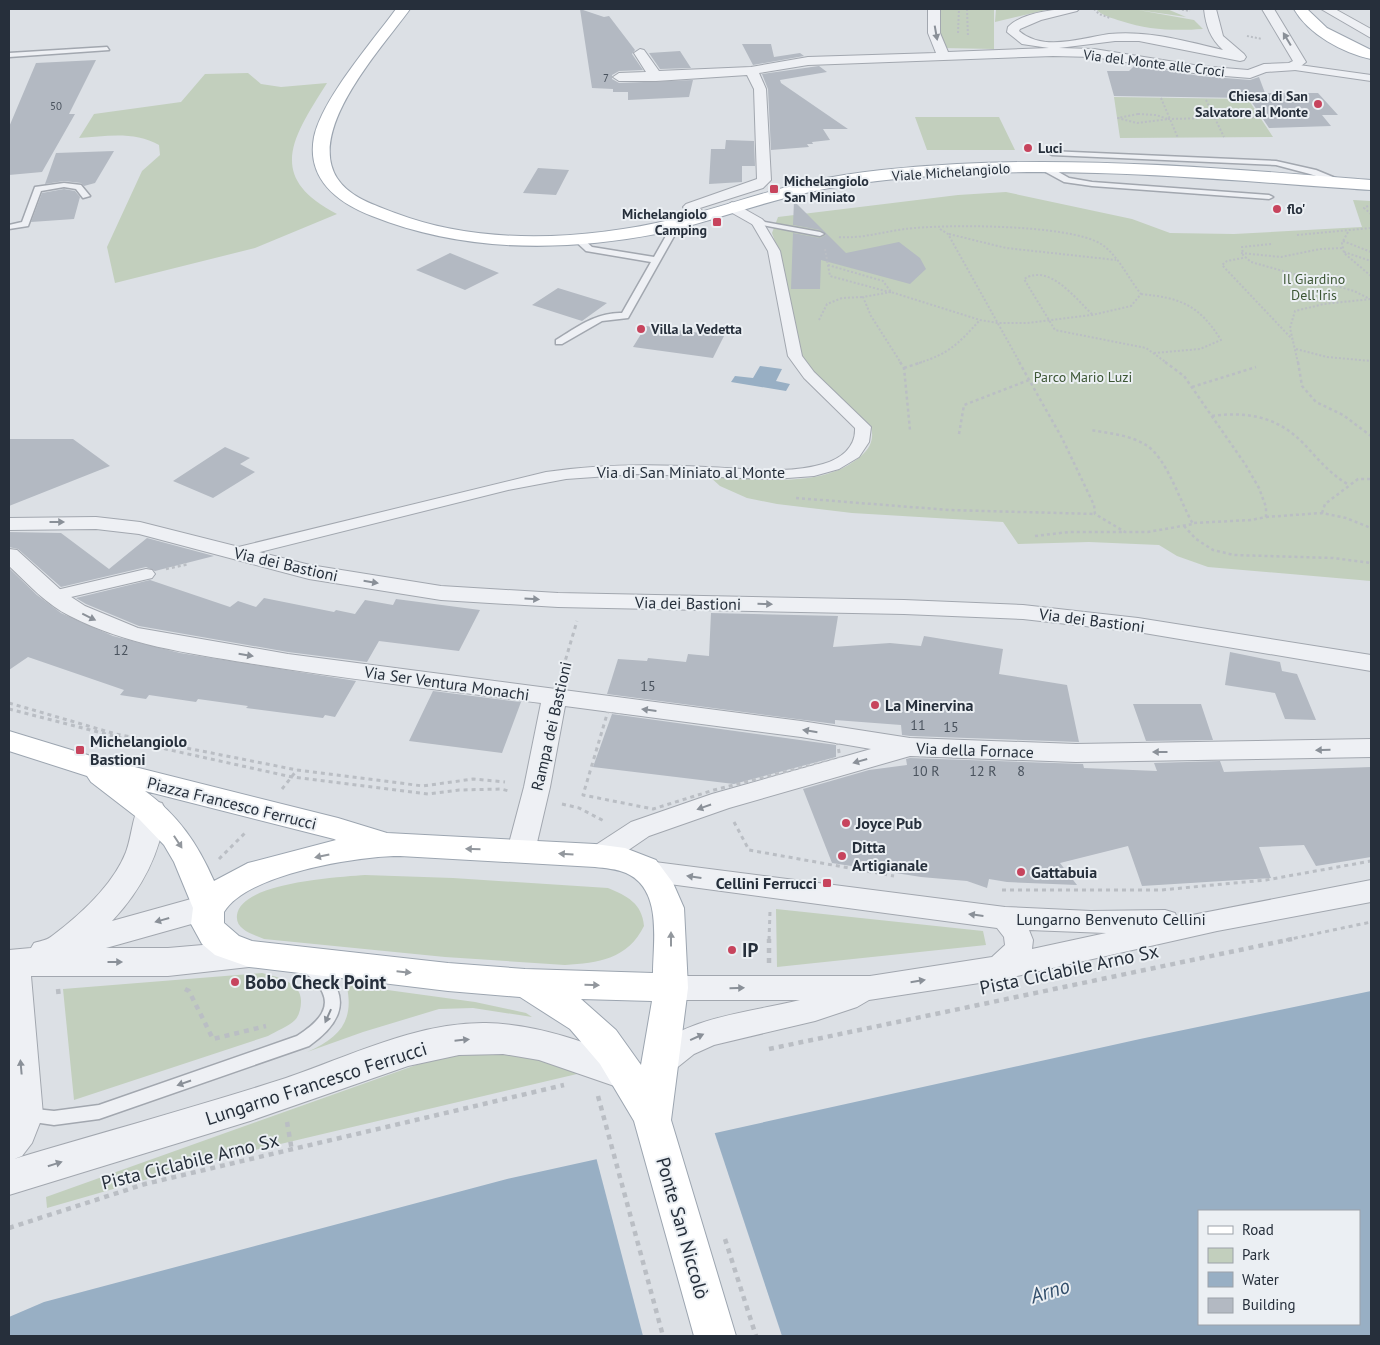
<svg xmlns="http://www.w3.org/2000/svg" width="1380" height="1345" font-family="'PT Sans',sans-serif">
  <rect width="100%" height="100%" fill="#dce0e5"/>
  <!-- green -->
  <path fill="#c2cfbd" d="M940,9h54v40l-51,-1 -3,-14z
    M996,9h54l-55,13z
    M1096,9h71l19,8 -48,-7 56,10 9,9c-30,2 -54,1 -82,-8 -9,-3 -19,-5 -25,-12z
    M248,73l13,11 20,3 46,-4c-34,54 -62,94 10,131l-82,34 -140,35 -8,-36 35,-76 18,-16 -1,-10c-24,-14 -53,-9 -80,-7l15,-24 87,-12 24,-28z
    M1114,97l134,2 25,38 -153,1z
    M915,117h84l16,33h-88z
    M1006,192l126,27 38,14 64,1 128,-7 -9,-27 18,1v380l-163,-14 -31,-11 -18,-11 -70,-3 -71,2 -15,-22 -151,-9 -75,-9 -30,-6 -27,-12 -10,-9c48,1 112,13 151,-21 10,-9 13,-17 10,-30l-56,-52 -14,-18 -23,-106 -6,-17 6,-16 180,-22z
    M365,875l88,3 155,10c19,8 34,15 36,38 -16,33 -46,37 -79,39l-120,-8 -181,-18c-11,-5 -29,-9 -27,-24 4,-33 103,-38 128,-40z
    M776,909l207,22 3,14 -209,22z
    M262,973c15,4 40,9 39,29 0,6 -2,14 -6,18 -7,7 -19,11 -27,16l-194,64 -11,-111z
    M351,985l124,17 51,11 6,4 -59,-9 -34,1 -76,23 -56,20c32,-14 47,-30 40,-65z
    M481,1049l71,5 25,20 -356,84 -174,50 -1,-11 401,-143z"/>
  <!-- water -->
  <path fill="#98afc4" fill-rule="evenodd" d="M760,366l22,3 -6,12 14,3 -4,7 -55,-9 4,-6 18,2z
    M1371,991v345h-1362v-19l35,-15 463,-123 633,-140zM1199,1211h160v113h-160z"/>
  <!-- pier -->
  <path fill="#dce0e5" d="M714,1131l68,205h-139l-47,-179z"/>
  <!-- building -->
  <path fill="#b3b9c2" d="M580,9l24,8 5,-1 26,34 -3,4 11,16 -24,1 -7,4v4l7,4 74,-3 -4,17 -61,3v-8h-15v-3l-21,-1z
    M742,44h29l3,13 26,-4 4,3 -51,9z
    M680,51l11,17 -31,1 -11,-16z
    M96,60l-27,54h6l-33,58 -33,3v-48l27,-64z
    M1135,65l65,11 50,4 9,-3 6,16h53l20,22h-16l9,11 -62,2 -20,-30 -135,-2 -7,-25h22z
    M819,66l8,6 -47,8 1,3 67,46h-25l7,11 -18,2 1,2h-6l2,3 -38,3 -3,-61 -6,-15z
    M726,140l28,1 1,25h-13v16l-33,2 2,-35h14z
    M114,151l-19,32 -11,3 -3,-3 -17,-2 -19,3 11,-31z
    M538,168l31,2 -13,25 -33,-2z
    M64,189l11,2 5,6 -6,22 -43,3 11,-29z
    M794,201l52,52 53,-11 21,16 6,11 -16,15 -89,-24 -1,29h-29l2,-56 27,5 6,-3 -6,-5 -27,-5z
    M450,253l49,20 -34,17 -49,-20z
    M558,288l49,15 -25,18 -50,-16z
    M646,326l78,10 -11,22 -80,-11z
    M9,439h64l37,27 -101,40z
    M225,447l25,11 -10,6 15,8 -42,26 -40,-17z
    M9,532l52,1 48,36 38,-31 67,18 -59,15 -9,-4 -85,20 -43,-38 -9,-2z
    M9,568l28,27 24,18 52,23 67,17 176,28 -21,36 -10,-2 -2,3 -77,-10 2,-2 -50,-7 -2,3 -47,-7 -3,4 -26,-4 4,-5 -96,-33 -19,13z
    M150,580l80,27 8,-6 18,6 8,-9 70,14 2,-2 19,4 10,-14 28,5 3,-6 84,11 -21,41 -80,-10 -12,21 -79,-10 -149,-26 -53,-22 -10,-6z
    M711,613l127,3 -5,31 57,-4 31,3 3,-10 79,13 -4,25 68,11 12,57 -169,-6 -8,-1 -1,-10 -66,-5v4l-228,-30 11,-35 29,2 1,-3 38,4 2,-8 21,2z
    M1230,652l50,10 2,9 15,3 19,46 -31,-1 -10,-26 -50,-8z
    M433,691l88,11 -19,51 -93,-12z
    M1133,704h68l12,36 -67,1z
    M612,714l224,31v12l-102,27 -141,-17z
    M910,758l173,6 1,4 73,3 -3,-8 66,-2 4,11 147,-5v90l-55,9 -12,-21 -45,2 12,31 -129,8 -14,-40 -68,17 17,22 -70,-3 -18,-3 -2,9 -20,-7 -46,-4 -89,-14 -29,-74 66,-19 38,-5 -1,-6z"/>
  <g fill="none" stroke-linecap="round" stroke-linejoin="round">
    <!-- service casing -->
    <g stroke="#a2a7af" stroke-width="3">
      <path id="service" d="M107,47l2,3 -100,7v-4z
        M1049,151l227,10 40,9 29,12 -4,2 -31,-10 -34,-9 -224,-10 -4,-2z
        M1042,166h6l21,12 23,4 177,13 4,2 -4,2 -177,-13 -28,-4 -22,-12z
        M64,183l17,2 9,11 -7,2 -7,-9 -12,-2 -23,4 -13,35 -19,3v-4l13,-3 13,-35z
        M675,220l7,2 -54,96 -26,3 -40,23h-6v-4c21,-13 41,-28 66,-27l29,-51 -65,-11 -12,-11v-4h6l12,11 62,10z
        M754,220l66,12 4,2 -4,2 -63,-12 -4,-2z
        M305,957c9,3 15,11 22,17 26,29 9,53 -18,72l-210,73 -45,6 -34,-5 -2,-5 2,-5 6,-2 28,3 45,-6 198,-69c20,-13 40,-30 19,-53 -6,-7 -14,-12 -19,-20l3,-4z"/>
    </g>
    <!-- pedestrian casing -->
    <g stroke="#a2a7af" stroke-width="2">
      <path id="pedestrian" d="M1292,64l79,11v6l-83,-12v-4z
        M757,218l4,1 19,32 22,105 12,16 57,55 -2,15 -10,15 -20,12 -25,7 -40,3 -137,-5 -71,5 -58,11 -272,68 -6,-1 -3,-4 3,-4 316,-77c53,-8 106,-8 160,-5 37,1 80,8 117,-3 17,-5 33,-16 32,-36l-51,-50 -16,-22 -20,-105 -17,-29z
        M146,569l6,1 3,4 -3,4 -98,23 -6,-1 -3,-4 3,-4z"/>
    </g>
    <!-- minor casing -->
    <g stroke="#a2a7af" stroke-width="2">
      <path id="minor" d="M928,9h12v24l8,19 101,-4 -27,-4 -15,-12 1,-5c14,-15 52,-19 71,-18l-2,2 -36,9 -21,9 -1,2c24,21 63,7 90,3 38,-4 77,7 114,16 -13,-12 -17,-24 -19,-41h12l7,27 21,18 2,3 -2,3 -4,1 -101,-20h-24l-56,7 35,1 106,17 48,4 16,-6 25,-1 4,-2 -31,-52h12l32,53 -10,8 -30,2 -16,6 -50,-4 -106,-17 -41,-1 -245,9 -49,8 7,16 5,91 -8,8 -63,20 7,9 -8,5c-8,-2 -11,-9 -16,-15l3,-3 71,-25 -3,-90 -7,-14 -91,6h-37l-6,-4 6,-4 27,-1 -12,-19 6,-4 4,1 15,21 92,-4 57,-10 128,-4 -8,-20z
        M1321,9h14l36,20v9z
        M732,202l30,17 3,3 -8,5 -30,-17 -3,-3z
        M96,517l44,5 170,43 131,21 117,7 346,7 119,5 115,13 233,37v16l-233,-39 -115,-13 -119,-5 -346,-7 -117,-7 -132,-21 -170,-45 -43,-5 -87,1v-12z
        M9,549l8,1 45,41 23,15 53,22 150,26 513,67 109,17 166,6 295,-5v18l-295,5 -166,-6 -181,52 -80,28 -41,28 -10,3 -10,-3 -4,-7 4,-7 43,-28 81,-28 159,-45 -70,-12 -236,-31 -15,81 -15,64 -4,7 -10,3 -10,-3 -4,-7 17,-64 17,-84c-98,-13 -196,-24 -293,-40 -61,-10 -121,-18 -178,-47 -23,-11 -42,-32 -61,-50z
        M647,861l358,46 86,4 74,-1 10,3 2,5 194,-38v22l-154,29 -218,49 -130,20 -12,7 -42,14 -101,24 -20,9 -25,20 -11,4 -11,-4 -4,-9c22,-47 111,-53 157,-65h-129l-10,-3 -5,-9 5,-9 10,-3h199l122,-19 13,-12 -1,-8 -7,-9 -350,-47 -10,-3 -4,-7 4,-7zM1029,930l77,3 -74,16 1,-9z"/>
    </g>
    <!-- tertiary casing -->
    <g stroke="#a2a7af" stroke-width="2">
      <path id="tertiary" d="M151,800l11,3 4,8c-6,43 -24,78 -54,110l97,-27 11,4 5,9 -5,9 -114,32h62l81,-7 12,4 5,9 -5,9 -12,4 -81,9h-137l12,139 -11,28 -10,13 -8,3c90,-27 182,-52 272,-81 64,-22 131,-56 200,-55 53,1 104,21 153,40l5,11 -5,11 -13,5 -87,-30 -36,-6 -44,1 -51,11 -158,55 -241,74v-245l22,-2 3,-5c6,-2 14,-3 18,-7 28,-21 61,-51 74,-84 6,-16 6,-34 14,-49z"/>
    </g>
    <!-- primary casing -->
    <g stroke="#9ca5b0" stroke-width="2">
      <path id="primary" d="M396,9h14c-28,39 -104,120 -73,169 13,20 38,27 58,35 86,33 191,27 279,6 45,-11 89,-27 133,-37 49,-11 100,-15 150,-18 137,-7 277,5 414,16v10c-150,-10 -303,-26 -453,-13 -36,3 -73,7 -108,15 -52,11 -102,31 -154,42 -94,18 -194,18 -284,-18 -34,-13 -66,-37 -58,-79 8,-38 58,-95 82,-128z
        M1294,9h13l20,19 44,22v9c-28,-6 -63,-25 -77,-50z
        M9,731l82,25 247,62 49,15 208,11 30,4 31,12 17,23 11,25 4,80 -17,132 65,216h-42l-60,-215 -34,-57 -30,-35 -50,-32 -72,-6 -199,-24 -34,-12 -13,-11 -11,-20 2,-16 -19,-46 -10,-17 -25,-26 -48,-37 -4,-6 -78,-25zM145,791l189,48 2,1 -88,23 -34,18c-16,-37 -36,-66 -69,-90zM400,856l195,11c10,1 22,2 31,6 37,16 27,69 27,100l-128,-4 -77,-6 -196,-22 -13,-5 -15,-13v-11c23,-38 133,-56 176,-56zM581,999l71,2 -11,64 -25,-35z"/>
    </g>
    <!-- path-far3 -->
    <path stroke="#babec4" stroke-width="2" stroke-dasharray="2 2" stroke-linecap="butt" d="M967,9l1,28
      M1094,9l5,5 11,4
      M1178,9l12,2
      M958,33l1,-24
      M1247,36l15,3
      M1161,98l17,40
      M1206,100l18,37
      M1138,114l18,1 12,4 -31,4 -19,-5z
      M1168,119l92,-2
      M1368,206l-4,2 7,6
      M940,229l8,5 72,129
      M1348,232l-6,11 2,10 27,23
      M949,234l57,14 110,12
      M1297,235l74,-7
      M1343,241l28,11
      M1271,244l-29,3 1,8 8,7 103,29 14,7
      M825,249l5,27 59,16
      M1344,252l27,9
      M1241,253l40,4 39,-8 23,-1
      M1243,258l-16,3 -5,4 70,74
      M828,265l55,16 8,11 89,28 18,3h29l65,-8 39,-9 10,-12c-13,-16 -23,-39 -40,-50 -32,-20 -157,-20 -196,-15 -23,3 -44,10 -68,8
      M891,292l-28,5 8,19 30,47
      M1141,294c40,4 58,11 80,46l-21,9 -46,4
      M1092,314c-17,-16 -43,-51 -68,-35l31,51 91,18 21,15
      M819,320l8,-16 15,-6 21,-1
      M1296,349l31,8 44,4
      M919,363c31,-10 39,-19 61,-43
      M1298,363l-8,-35 5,-17 29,-7 47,-5"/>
    <!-- path-far2 -->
    <path stroke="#babec4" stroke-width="2.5" stroke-dasharray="3 3" stroke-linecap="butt" d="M900,362l4,6 6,62
      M1019,362l43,76 32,67 1,9 30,18h23l45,-8c-13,-22 -26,-66 -47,-79 -16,-10 -38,-12 -56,-15
      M1165,362l19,14 61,88 14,24 7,19v10l-15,3 -58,3
      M1298,362l4,24 14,16 27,13 28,21
      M904,368l18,-6
      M1192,387l64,-20
      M1212,416c36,-5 66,1 92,28 14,15 26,30 45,41
      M959,434l5,-29 65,-25
      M796,498l153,12 146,4
      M1322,513l3,-9 33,-25h13
      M1266,517l56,-4 24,5 25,10
      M1184,526l12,13 17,11 21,5 99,3 38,5
      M1035,536l34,-4h55
      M166,569l23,-5"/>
    <!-- path-far1 -->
    <path stroke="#babec4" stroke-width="3" stroke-dasharray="4 4" stroke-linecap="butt" d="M561,675l16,-54
      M9,703l107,31 181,36 126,16 50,-7 32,3
      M9,709l143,37 140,31 136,17 31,-4 42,-1 8,2
      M608,711l62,5 167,24 3,18 -126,32 -61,19 -70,-14z
      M282,789l15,-19
      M562,804l17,4 25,13
      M734,822l15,28 145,26
      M219,859l28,-28
      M1002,890h159l105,-10 105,-19
      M769,940l1,-29
      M1286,940l85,-18"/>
    <!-- path -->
    <path stroke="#babec4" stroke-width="4.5" stroke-dasharray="5 5" stroke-linecap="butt" d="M769,963v-24
      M58,989l1,9
      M185,989l4,2 24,48 53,-13
      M769,1049l523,-110
      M598,1096l65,240
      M287,1122l5,29
      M9,1228l136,-44 419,-99
      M725,1239l31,97"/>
    <!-- service -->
    <use href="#service" fill="#eef0f4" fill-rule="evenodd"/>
    <!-- pedestrian -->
    <use href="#pedestrian" fill="#eef0f4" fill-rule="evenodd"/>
    <!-- minor -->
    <use href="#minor" fill="#eef0f4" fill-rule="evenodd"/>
    <!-- tertiary -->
    <use href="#tertiary" fill="#eef0f4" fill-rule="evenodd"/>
    <!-- primary -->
    <use href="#primary" fill="#fff" fill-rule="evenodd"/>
  </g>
  <!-- one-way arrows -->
  <defs><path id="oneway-solid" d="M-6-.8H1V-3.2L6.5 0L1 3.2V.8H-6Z" transform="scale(1.25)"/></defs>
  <g fill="#8a9098">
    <use href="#oneway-solid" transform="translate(936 33) rotate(80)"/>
    <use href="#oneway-solid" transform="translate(1287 39) rotate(-121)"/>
    <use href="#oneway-solid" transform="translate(57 522)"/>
    <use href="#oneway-solid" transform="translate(371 582) rotate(9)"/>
    <use href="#oneway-solid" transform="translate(532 599) rotate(3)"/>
    <use href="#oneway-solid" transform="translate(765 604) rotate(1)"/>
    <use href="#oneway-solid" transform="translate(89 617) rotate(26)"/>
    <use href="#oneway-solid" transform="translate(246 655) rotate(9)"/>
    <use href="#oneway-solid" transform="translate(649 710) rotate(-173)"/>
    <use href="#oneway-solid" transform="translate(810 731) rotate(-171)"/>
    <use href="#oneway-solid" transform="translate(1323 750) rotate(178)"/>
    <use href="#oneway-solid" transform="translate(1160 752) rotate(180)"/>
    <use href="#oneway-solid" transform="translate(860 761) rotate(164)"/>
    <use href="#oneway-solid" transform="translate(704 807) rotate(161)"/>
    <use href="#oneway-solid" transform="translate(694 877) rotate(-172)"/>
    <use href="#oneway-solid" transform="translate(976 915) rotate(-173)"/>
    <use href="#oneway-solid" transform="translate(162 920) rotate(164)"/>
    <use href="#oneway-solid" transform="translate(115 962)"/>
    <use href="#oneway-solid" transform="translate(918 981) rotate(-9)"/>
    <use href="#oneway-solid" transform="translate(737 988) rotate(-1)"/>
    <use href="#oneway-solid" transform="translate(328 1016) rotate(114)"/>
    <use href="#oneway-solid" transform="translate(697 1037) rotate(-24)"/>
    <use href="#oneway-solid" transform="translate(462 1040) rotate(-6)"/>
    <use href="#oneway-solid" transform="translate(21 1067) rotate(-95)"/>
    <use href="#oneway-solid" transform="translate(184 1083) rotate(161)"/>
    <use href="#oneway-solid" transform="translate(55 1164) rotate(-17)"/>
  </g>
  <g fill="#92979d">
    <use href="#oneway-solid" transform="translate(178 842) rotate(57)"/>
    <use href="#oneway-solid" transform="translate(473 849) rotate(-178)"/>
    <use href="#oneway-solid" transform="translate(566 854) rotate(-176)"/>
    <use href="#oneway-solid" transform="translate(322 856) rotate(168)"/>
    <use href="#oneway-solid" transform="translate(671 939) rotate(-90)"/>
    <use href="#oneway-solid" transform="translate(404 972) rotate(6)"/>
    <use href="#oneway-solid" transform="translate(592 985) rotate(2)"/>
  </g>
  <!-- markers -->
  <g fill="#c7445d" stroke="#ebeff3" stroke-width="2">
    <circle cx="1318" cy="104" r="5"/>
    <circle cx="1028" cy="148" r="5"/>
    <rect x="769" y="184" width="10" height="10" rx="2.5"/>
    <circle cx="1277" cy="209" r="5"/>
    <rect x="712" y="217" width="10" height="10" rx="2.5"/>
    <circle cx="641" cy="329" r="5"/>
    <circle cx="875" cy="705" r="5"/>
    <rect x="75" y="745" width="10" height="10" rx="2.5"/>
    <circle cx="846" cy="823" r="5"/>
    <circle cx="842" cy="856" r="5"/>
    <circle cx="1021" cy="872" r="5"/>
    <rect x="822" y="878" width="10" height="10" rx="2.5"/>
    <circle cx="732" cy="950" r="5"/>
    <circle cx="235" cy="982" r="5"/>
  </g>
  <g text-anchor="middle" stroke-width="4" stroke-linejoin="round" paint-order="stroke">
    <!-- far-number labels -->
    <g font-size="11" fill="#49525d">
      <text x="606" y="82">7</text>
      <text x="56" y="110">50</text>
    </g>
    <!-- far-street labels -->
    <g font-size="14" fill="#262f3b" stroke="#ebeff3">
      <text transform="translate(1154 63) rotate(7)" y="5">Via del Monte alle Croci</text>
      <text transform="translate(951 172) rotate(-4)" y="5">Viale Michelangiolo</text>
    </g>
    <!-- far-poi labels -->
    <g font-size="14" font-weight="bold" fill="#262f3b" stroke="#ebeff3" text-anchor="start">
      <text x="1308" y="101" text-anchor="end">Chiesa di San<tspan x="1308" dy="16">Salvatore al Monte</tspan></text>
      <text x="1038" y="153">Luci</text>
      <text x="784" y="186">Michelangiolo<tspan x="784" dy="16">San Miniato</tspan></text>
      <text x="1287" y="214">flo'</text>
      <text x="707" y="219" text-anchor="end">Michelangiolo<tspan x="707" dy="16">Camping</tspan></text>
      <text x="651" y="334">Villa la Vedetta</text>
    </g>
    <!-- far-park labels -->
    <g font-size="14" fill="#3c5634" stroke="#ebeff3">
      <text x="1314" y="284">Il Giardino<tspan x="1314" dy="16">Dell'Iris</tspan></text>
      <text x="1083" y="382">Parco Mario Luzi</text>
    </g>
    <!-- number labels -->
    <g font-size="14" fill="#49525d">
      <text x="121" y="655">12</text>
      <text x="648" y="691">15</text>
      <text x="918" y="730">11</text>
      <text x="951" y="732">15</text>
      <text x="926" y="776">10 R</text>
      <text x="983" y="776">12 R</text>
      <text x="1021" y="776">8</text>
    </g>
    <!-- street labels -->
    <g font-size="16" fill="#262f3b" stroke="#ebeff3">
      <text x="691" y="478">Via di San Miniato al Monte</text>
      <text transform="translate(286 564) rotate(13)" y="6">Via dei Bastioni</text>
      <text transform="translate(688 603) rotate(1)" y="6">Via dei Bastioni</text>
      <text transform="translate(1092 620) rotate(7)" y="6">Via dei Bastioni</text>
      <text transform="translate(447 683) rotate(8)" y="6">Via Ser Ventura Monachi</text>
      <text transform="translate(551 726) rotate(-77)" y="6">Rampa dei Bastioni</text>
      <text transform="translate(975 750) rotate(2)" y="6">Via della Fornace</text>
      <text transform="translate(232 803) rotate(14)" y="6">Piazza Francesco Ferrucci</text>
      <text x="1111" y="925">Lungarno Benvenuto Cellini</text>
    </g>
    <!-- poi labels -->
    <g font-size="16" font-weight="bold" fill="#262f3b" stroke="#ebeff3" text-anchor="start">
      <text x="885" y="711">La Minervina</text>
      <text x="90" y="747">Michelangiolo<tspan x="90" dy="18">Bastioni</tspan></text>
      <text x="856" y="829">Joyce Pub</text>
      <text x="852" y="853">Ditta<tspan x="852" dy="18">Artigianale</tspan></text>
      <text x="1031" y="878">Gattabuia</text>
      <text x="817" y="889" text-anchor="end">Cellini Ferrucci</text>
    </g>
    <!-- near-poi labels -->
    <g font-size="19" font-weight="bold" fill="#262f3b" stroke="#ebeff3" text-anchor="start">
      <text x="742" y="957">IP</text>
      <text x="245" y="989">Bobo Check Point</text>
    </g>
    <!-- near-street labels -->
    <g font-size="19" fill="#262f3b" stroke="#ebeff3">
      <text transform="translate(1069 969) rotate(-12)" y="7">Pista Ciclabile Arno Sx</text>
      <text transform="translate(316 1083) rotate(-18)" y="7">Lungarno Francesco Ferrucci</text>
      <text transform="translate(190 1161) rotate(-14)" y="7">Pista Ciclabile Arno Sx</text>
      <text transform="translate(683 1228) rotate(74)" y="7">Ponte San Niccolò</text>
    </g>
    <!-- near-water labels -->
    <g font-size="21" font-style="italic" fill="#334f6c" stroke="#ebeff3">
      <text transform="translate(1050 1291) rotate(-17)" y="7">Arno</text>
    </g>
  </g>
  <!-- border -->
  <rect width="1380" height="1345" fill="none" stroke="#262f3b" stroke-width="20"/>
  <!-- legend -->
  <rect x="1198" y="1210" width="162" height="115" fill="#ebeff3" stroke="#9ca2a9"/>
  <rect x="1208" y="1226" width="25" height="8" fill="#ffffff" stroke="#9ca2a9"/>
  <text x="1242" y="1235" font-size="15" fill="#262f3b">Road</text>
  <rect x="1208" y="1248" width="25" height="15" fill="#c2cfbd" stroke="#9ca2a9"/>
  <text x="1242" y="1260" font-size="15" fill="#262f3b">Park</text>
  <rect x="1208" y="1272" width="25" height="15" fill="#98afc4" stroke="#9ca2a9"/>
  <text x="1242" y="1285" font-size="15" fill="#262f3b">Water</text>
  <rect x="1208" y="1298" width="25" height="15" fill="#b3b9c2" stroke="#9ca2a9"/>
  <text x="1242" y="1310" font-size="15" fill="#262f3b">Building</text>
</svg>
